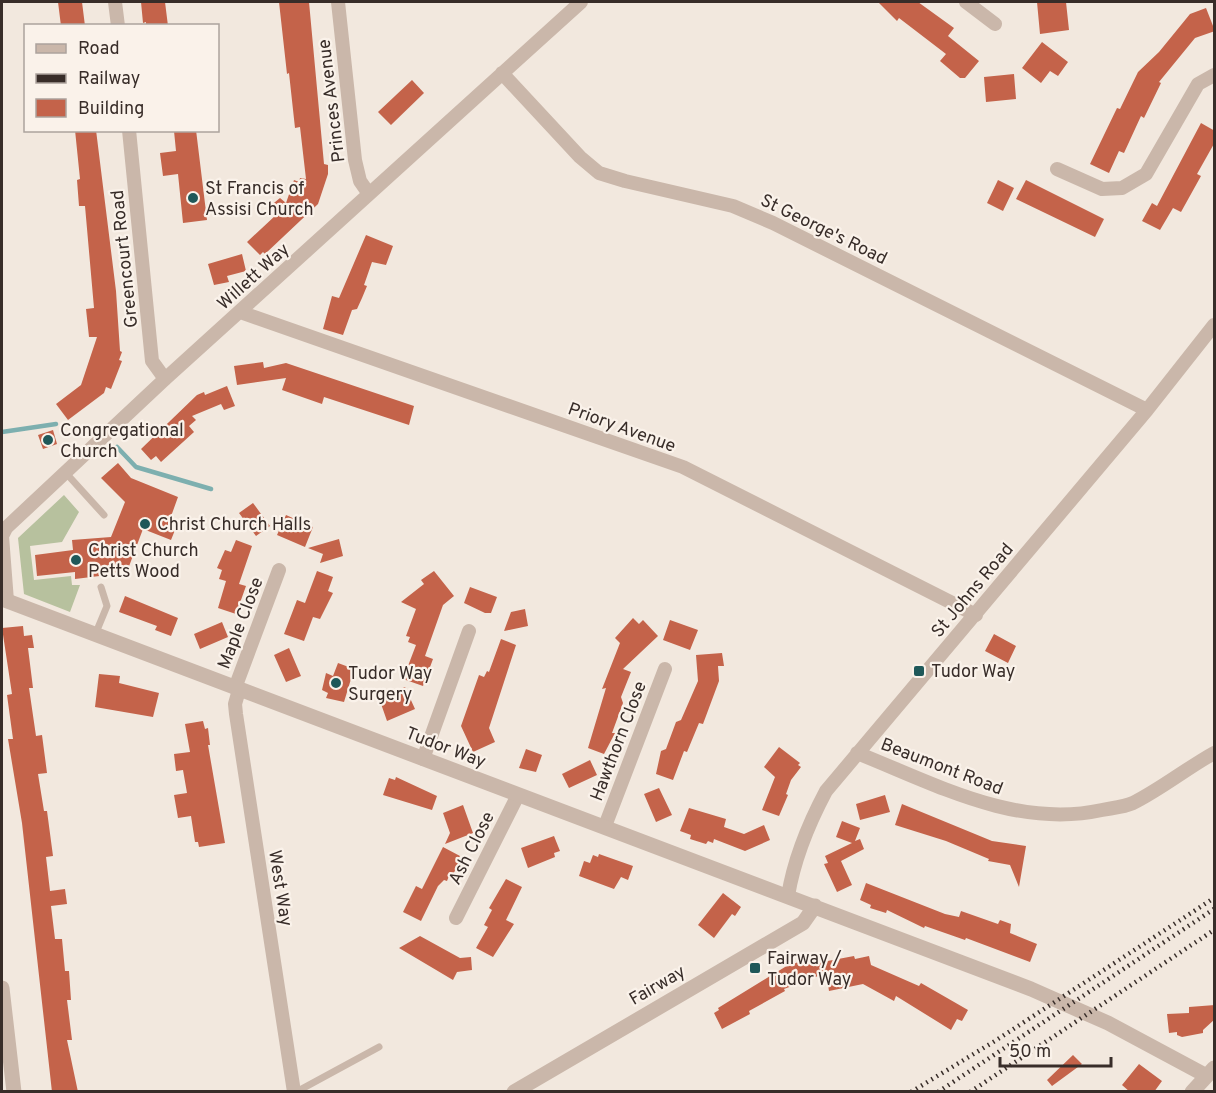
<svg xmlns="http://www.w3.org/2000/svg" width="1216" height="1093" font-family="Overpass,sans-serif">
  <rect width="100%" height="100%" fill="#f2e8de"/>
  <!-- green -->
  <path fill="#b7c19e" d="M64,495l15,17 -17,30 -32,4 4,34 37,-4 1,9h8l-10,27 -46,-18 -6,-56z"/>
  <g fill="none" stroke-linecap="round" stroke-linejoin="round">
    <!-- stream -->
    <path stroke="#7dafaf" stroke-width="4.5" d="M2,432l54,-8
      M117,447l19,20 75,22"/>
  </g>
  <!-- building -->
  <path fill="#c4634a" d="M58,2h24l3,24h-24z
    M141,2h24l3,24h-22v-4l-3,1z
    M279,2h30l15,162 4,1v9l-10,30 -53,50 -2,-2 -3,3 -13,-13 29,-27 -7,-8 11,-9 6,5 8,-23 5,2 1,-4 6,1 -6,-52 -5,1 -6,-55 -2,1z
    M878,2h40l36,26 -6,8 31,25 -14,17h-5l-20,-17 6,-7 -47,-36 -2,3z
    M1037,2h29l3,28 -29,4z
    M1206,8l9,23 -20,7 -36,44 2,1 -17,35 -3,-2 -17,37 -5,-2 -10,22 -19,-9 27,-56 3,1 18,-37 21,-20 31,-38z
    M1042,42l26,20 -10,14 -8,-5 -9,12 -19,-15z
    M1014,74l2,25 -30,3 -2,-25z
    M412,80l12,13 -33,32 -13,-13z
    M1201,123l14,8v11l-18,32 4,2 -20,36 -8,-4 -13,22 -18,-9 10,-18 5,3z
    M75,130h21l20,161 4,60 2,1 -3,8 3,1 -11,28 -5,-2 -2,6 -36,27 -12,-16 25,-19 16,-48h-8l-3,-28 8,-1 -9,-102h-6l-2,-26 3,-1z
    M196,130l11,90 -24,3 -5,-49 -15,2 -3,-23 16,-2 -2,-20z
    M998,180l16,8 -11,23 -16,-8z
    M1026,180l78,39 -9,18 -79,-38z
    M366,235l27,11 -7,19 -14,-3 -8,23 3,1 -5,12 -5,11 -5,1 -9,25 -20,-6 9,-33 7,2z
    M242,254l4,17 -19,5 2,6 -15,3 -6,-21z
    M263,362l1,6 22,-5 128,43 -5,19 -85,-28 -2,7 -40,-14 4,-12 -49,7 -3,-19z
    M227,386l8,20 -11,4 -3,-6 -29,12 4,4 -7,6 5,6 -33,30 -5,-6 -5,4 -10,-11 56,-54 7,-3 1,3z
    M53,430l4,14 -14,5 -5,-14z
    M118,463l13,15 47,19 -9,25 8,3 -6,15 -28,-11 -15,40 -13,-5 1,10 -41,5v-7l-38,4 -2,-21 38,-5 -1,-10 39,-3 14,-35 -24,-24z
    M253,503l17,23 -14,10 -17,-23z
    M286,515l27,12 -8,20 -28,-12z
    M339,539l4,17 -23,7 3,-9 -15,-6z
    M236,540l16,6 -13,38 7,2 -10,28 -18,-6 8,-27 -7,-2 3,-9 -5,-2 8,-18 6,2z
    M317,571l16,6 -5,14 5,2 -13,26 -7,-2 -9,24 -20,-7 13,-34 8,3z
    M434,571l20,25 -11,9 -18,51 8,3 -10,27 -20,-7 13,-34 -8,-3 2,-5 -4,-1 10,-27 -15,-7 23,-18 -3,-4z
    M470,587l27,10 -6,16h-6l-21,-10z
    M125,596l53,22 -7,18 -16,-6 2,-4 -38,-14z
    M525,609l3,17 -24,5 7,-19z
    M633,618l6,6 4,-4 15,16 -35,33 8,3 -10,25 2,6 -11,30h3l-11,21 -16,-6 18,-60 -4,1 18,-46 -5,-5z
    M670,620l28,10 -8,20 -27,-10z
    M222,622l6,15 -28,12 -6,-15z
    M23,626l1,10 8,-1 2,13h-6l5,40h-4l7,48 6,-1 5,38 -9,1 6,37h3l6,45 -7,1 4,34 15,-2 2,15 -16,2 4,33h7l3,32h4l2,29h-4l5,40h-5l11,52h-26l-30,-269 -14,-84h5l-6,-44 5,-1 -10,-66z
    M994,634l22,12 -8,17 -23,-12z
    M501,639l15,6 -27,83 6,14 -22,10 -12,-26 18,-51 5,2 3,-6 2,1z
    M289,648l12,28 -15,6 -12,-27z
    M722,653l2,13h-6l1,15 -16,43 -4,-1 -12,29 -3,-1 -11,29 -17,-6 5,-23 5,-2 10,-27 5,-2 17,-39 -2,-26z
    M338,663l16,6 -10,33 -18,-4 2,-5 -6,-3 4,-17 7,3z
    M99,674l21,2 -1,7 40,10 -6,24 -58,-10z
    M405,687l10,22 -28,12 -8,-23z
    M203,721l2,8 3,-1 2,17h-2l17,98 -26,4 -1,-5h-3l-4,-26 -13,2 -4,-23 13,-2 -4,-23 -7,1 -2,-17 16,-2 -5,-28z
    M779,747l21,16 -2,2 3,2 -10,13 -5,14 2,1 -9,21 -17,-6 13,-33 -11,-10z
    M526,749l16,6 -6,17 -17,-4z
    M590,760l7,15 -28,13 -7,-14z
    M396,777l41,19 -5,14 -49,-15 6,-17 6,2z
    M659,788l13,27 -16,7 -12,-28z
    M885,795l5,17 -30,8 -4,-16z
    M902,804l90,37 34,5 -7,41 -9,-22 -22,-4 1,-2 -43,-18 -51,-16z
    M463,805l10,28 -28,11 5,-11 -7,-20z
    M689,808l37,11 -2,8 20,7 20,-9 6,15 -25,11 -31,-12 -1,4 -5,-2 -2,3 -16,-5 1,-4 -11,-4z
    M842,821l18,7 -5,13 5,-2 4,10 -23,12 11,24 -15,7 -13,-28 4,-1 -3,-7 27,-13 -16,-6z
    M554,836l6,15 -6,2 1,4 -27,11 -7,-20z
    M443,847l17,9 -3,5 2,1 -7,15 -3,-1 -2,5 -3,-1 -6,6 -17,35 -18,-9 13,-26 6,3z
    M599,854l34,12 -5,14 -7,-3 -7,12 -35,-13 5,-15 6,2 3,-8 5,2z
    M506,879l16,8 -16,33 8,4 -21,33 -17,-9 12,-21 -4,-2 8,-15 -3,-2z
    M866,883l79,31 14,3 2,-6 37,13 2,-4 11,4 -1,9 27,11 -7,18 -64,-24 -1,2 -40,-14 -1,2 -37,-18 -1,3 -16,-5 1,-3 -11,-5z
    M723,893l18,14 -6,9 -3,-2 -18,24 -16,-13z
    M420,936l40,22 11,-1 1,13 -15,2 -4,8 -54,-32z
    M854,956l1,3 14,-3 2,9 48,21 2,-3 47,27 -6,11 -5,-2 -6,11 -55,-34 -2,5 -31,-17 -34,7 -3,-18 -42,16 1,2 -36,20 1,3 -28,15 -8,-16 5,-3 -1,-2 67,-41 24,-9 1,3 5,-3 2,5z
    M1215,1005v14l-12,11v3l-21,4 -5,-2v-3l-8,1 -2,-19 22,-1v-6z
    M1073,1055l9,9 -30,22 -5,-6z
    M1139,1064l23,17 -8,11h-24l-8,-7z"/>
  <g fill="none" stroke-linecap="round" stroke-linejoin="round">
    <!-- service -->
    <path stroke="#cab7aa" stroke-width="7" d="M65,472l39,43
      M95,635l12,-29 -6,-19
      M296,1092l83,-45"/>
    <!-- minor -->
    <path stroke="#cab7aa" stroke-width="14" d="M115,2l3,24
      M338,2l17,158 5,21 9,13
      M966,2l29,22
      M502,73l78,84 19,16 26,8 108,25 40,17 374,187
      M129,130l23,231 13,18
      M1057,169l45,20 20,-1 24,-14 52,-90 16,-9
      M240,312l443,155 293,148
      M7,601l-5,-65 4,-8 159,-149 416,-377
      M235,688l44,-118
      M239,690l-4,14 1,10 58,378
      M857,753c78,31 159,76 245,57 10,-2 22,-3 31,-7 28,-14 54,-35 81,-50
      M423,759l46,-128
      M605,826l60,-157
      M788,896c6,-37 21,-73 38,-105l321,-381 67,-85
      M456,918l62,-123"/>
    <!-- tertiary -->
    <path stroke="#cab7aa" stroke-width="15" d="M2,599l1029,390 77,34 97,52
      M2,988l12,104
      M514,1092l289,-169 12,-17
      M1192,1092l22,-24"/>
    <!-- rail -->
    <path stroke="#382d29" stroke-width="4.5" stroke-dasharray="1.5 4.5" stroke-linecap="butt" d="M911,1092l84,-51 219,-143
      M938,1092l276,-183
      M970,1092l244,-162"/>
  </g>
  <!-- markers -->
  <g fill="#1f5859" stroke="#faf2ea" stroke-width="2">
    <circle cx="193" cy="198" r="6"/>
    <circle cx="48" cy="440" r="6"/>
    <circle cx="145" cy="524" r="6"/>
    <circle cx="76" cy="560" r="6"/>
    <rect x="913" y="665" width="12" height="12" rx="3"/>
    <circle cx="336" cy="683" r="6"/>
    <rect x="749" y="962" width="12" height="12" rx="3"/>
  </g>
  <g text-anchor="middle" stroke-width="4.5" stroke-linejoin="round" paint-order="stroke">
    <!-- street labels -->
    <g font-size="18" fill="#382d29" stroke="#faf2ea">
      <text transform="translate(331 101) rotate(-97)" y="6">Princes Avenue</text>
      <text transform="translate(824 229) rotate(26)" y="6">St George's Road</text>
      <text transform="translate(124 259) rotate(-96)" y="6">Greencourt Road</text>
      <text transform="translate(253 276) rotate(-42)" y="6">Willett Way</text>
      <text transform="translate(622 427) rotate(20)" y="6">Priory Avenue</text>
      <text transform="translate(972 590) rotate(-50)" y="6">St Johns Road</text>
      <text transform="translate(240 623) rotate(-69)" y="6">Maple Close</text>
      <text transform="translate(618 741) rotate(-69)" y="6">Hawthorn Close</text>
      <text transform="translate(446 747) rotate(21)" y="6">Tudor Way</text>
      <text transform="translate(942 766) rotate(21)" y="6">Beaumont Road</text>
      <text transform="translate(471 848) rotate(-63)" y="6">Ash Close</text>
      <text transform="translate(281 888) rotate(81)" y="6">West Way</text>
      <text transform="translate(657 985) rotate(-30)" y="6">Fairway</text>
    </g>
    <!-- poi labels -->
    <g font-size="18" fill="#382d29" stroke="#faf2ea" text-anchor="start">
      <text x="205" y="194">St Francis of<tspan x="205" dy="21">Assisi Church</tspan></text>
      <text x="60" y="436">Congregational<tspan x="60" dy="21">Church</tspan></text>
      <text x="157" y="530">Christ Church Halls</text>
      <text x="88" y="556">Christ Church<tspan x="88" dy="21">Petts Wood</tspan></text>
      <text x="931" y="677">Tudor Way</text>
      <text x="348" y="679">Tudor Way<tspan x="348" dy="21">Surgery</tspan></text>
      <text x="767" y="964">Fairway /<tspan x="767" dy="21">Tudor Way</tspan></text>
    </g>
  </g>
  <!-- border -->
  <rect width="1216" height="1093" fill="none" stroke="#382d29" stroke-width="6"/>
  <!-- legend -->
  <rect x="24" y="24" width="195" height="108" fill="#faf2ea" stroke="#aca39d" stroke-width="1.5"/>
  <rect x="36" y="44" width="30" height="9" fill="#cab7aa" stroke="#aca39d" stroke-width="1.5"/>
  <text x="78" y="54" font-size="18" fill="#382d29">Road</text>
  <rect x="36" y="74" width="30" height="9" fill="#382d29" stroke="#aca39d" stroke-width="1.5"/>
  <text x="78" y="84" font-size="18" fill="#382d29">Railway</text>
  <rect x="36" y="99" width="30" height="18" fill="#c4634a" stroke="#aca39d" stroke-width="1.5"/>
  <text x="78" y="114" font-size="18" fill="#382d29">Building</text>
  <!-- scale -->
  <path d="M1000 1057v9h111v-9" fill="none" stroke="#382d29" stroke-width="3"/>
  <text x="1009" y="1057" font-size="18" fill="#382d29" stroke="#faf2ea" stroke-width="4.5" paint-order="stroke">50 m</text>
</svg>
